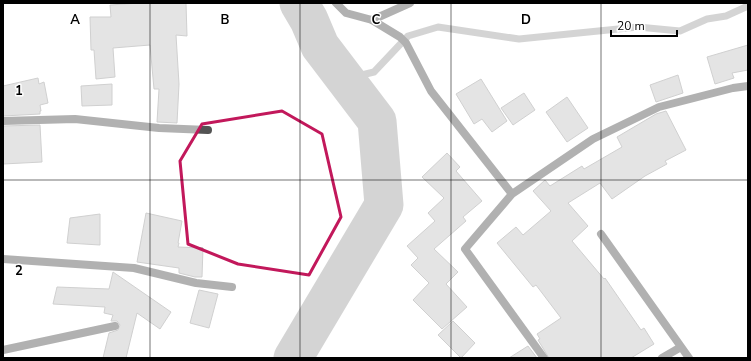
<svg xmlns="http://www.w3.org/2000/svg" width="751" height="361" font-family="'Nunito Sans',sans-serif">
  <rect width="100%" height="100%" fill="#fff"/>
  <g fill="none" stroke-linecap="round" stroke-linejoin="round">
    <!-- stream -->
    <path stroke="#a1a1a1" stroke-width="7" d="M345,79l29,-7 34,-36 30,-9 81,12 119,-12 42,4 27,-12 19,-3 22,-10"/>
    <!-- river -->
    <path stroke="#a1a1a1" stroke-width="39" d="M293,358l91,-153 -7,-84 -57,-75 -11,-26 -10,-17"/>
  </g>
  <!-- building -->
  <path fill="#c3c3c3" stroke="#979797" d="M139,3h47l1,33 -11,-1 3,49 -2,39 -20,-1 2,-33h-5l-4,-44 -37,3 2,29 -19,2 -2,-29h-3l-1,-33h21l-1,-12z
    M748,45v25l-16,3 2,5 -19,6 -8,-27z
    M678,75l5,18 -27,9 -6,-17z
    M38,78l1,6 5,-2 4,21 -8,2 1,6h-1v3l-37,2v-30z
    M481,79l26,42 -15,11 -10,-13 -8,5 -18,-30z
    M112,84v21l-30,1 -1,-20z
    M524,93l11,17 -22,15 -12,-17z
    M567,97l21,31 -21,14 -21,-30z
    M666,111l20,39 -21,11 2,3 -22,12 -33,23 -12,-16 -32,20 20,23 -16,15 32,38 1,-1 36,52 3,-2 10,16 -23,14h-82l-11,-18 2,-1 -3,-5 24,-16 -25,-33 -3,2 -36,-44 19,-16 7,8 28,-24 -18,-20 12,-11 5,6 32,-20 2,3 38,-22 -5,-10 39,-23z
    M40,125l2,37 -39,2v-38z
    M447,153l13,14 -4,4 26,30 -19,16 3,4 -32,28 24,23 -12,12 21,23 -25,22 -29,-29 16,-17 -18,-18 7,-7 -11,-12 28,-25 -7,-8 16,-15 -22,-21z
    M146,213l36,8 -4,22h1l-1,4 25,1 -1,29h-7l-16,-4v-5l-42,-6z
    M100,214v31l-33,-2 3,-25z
    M113,272l58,40 -11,17 -23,-16 -11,45h-23l6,-25 9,-3 2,-5 -3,-4h-6l2,-6 -9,-2 1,-6 -52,-3 4,-17 52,2z
    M199,290l19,4 -9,34 -19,-5z
    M453,321l22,22 -14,15 -23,-23z
    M528,346l9,12h-28z"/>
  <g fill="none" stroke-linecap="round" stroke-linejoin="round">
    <!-- minor -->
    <path stroke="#535353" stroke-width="8" d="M336,3l10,10 26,7 28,17 6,6 25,48 81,103
      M372,20l38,-17
      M3,121l72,-2 84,9 49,2
      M601,234l88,124
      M3,259l131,9 62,15 36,4
      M3,350l112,-24
      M544,358l-79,-109 47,-55 81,-55 66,-32 74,-19 15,-2
      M662,358l19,-11"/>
  </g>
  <!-- marked area -->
  <path d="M0 0H751V361H0ZM282,111l40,23 19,83 -32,58 -71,-11 -50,-20 -8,-83 22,-37z" fill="#fff" fill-opacity=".55" fill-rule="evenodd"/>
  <path fill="none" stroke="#c2185b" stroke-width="3" stroke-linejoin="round" d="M282,111l40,23 19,83 -32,58 -71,-11 -50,-20 -8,-83 22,-37z"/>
  <!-- grid -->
  <path fill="none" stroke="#000" stroke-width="1" stroke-opacity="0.55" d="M150,3v355M300,3v355M451,3v355M601,3v355M3,180h745"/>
  <g font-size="13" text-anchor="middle" font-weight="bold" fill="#000" stroke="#fff" stroke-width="3" stroke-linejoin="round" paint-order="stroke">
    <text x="75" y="24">A</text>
    <text x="225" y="24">B</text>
    <text x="376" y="24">C</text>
    <text x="526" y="24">D</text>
    <text x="19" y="95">1</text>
    <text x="19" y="275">2</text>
  </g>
  <!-- border -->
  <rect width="751" height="361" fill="none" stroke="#000000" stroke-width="8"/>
  <!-- scale -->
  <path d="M611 30v6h66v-6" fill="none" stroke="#000000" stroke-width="2"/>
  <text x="617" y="30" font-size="12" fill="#000000" stroke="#ffffff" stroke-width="3" paint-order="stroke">20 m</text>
</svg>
